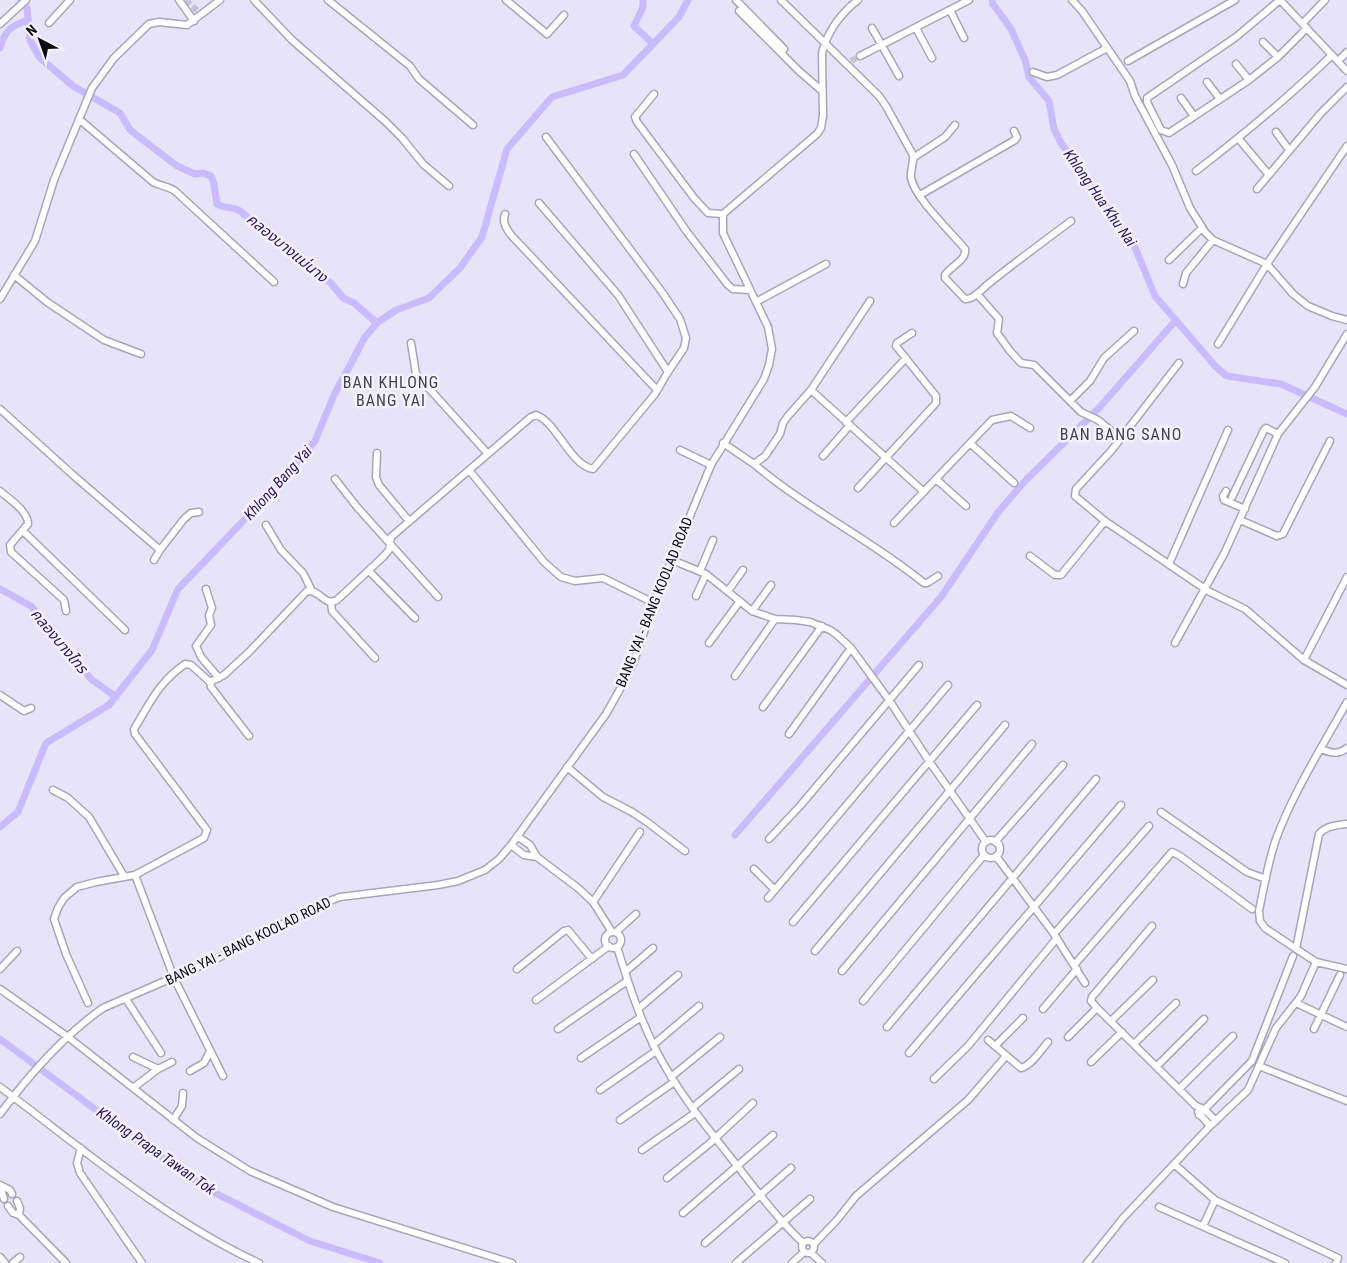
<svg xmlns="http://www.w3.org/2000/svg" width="1347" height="1263" font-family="'Roboto Condensed','Noto Sans Thai',sans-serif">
  <rect width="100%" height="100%" fill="#e7e4f9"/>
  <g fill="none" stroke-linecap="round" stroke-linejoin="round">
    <!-- canal -->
    <path stroke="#c9bbfd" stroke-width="7" d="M21,0l6,8 3,32 9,17 34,29 47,27 10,17 47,36 18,8 8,-1 8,3 3,8 3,20c8,5 15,2 23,7l46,39 45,33 12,15 11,5 23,20
      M643,0v7l-9,19 19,18
      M992,0l1,4 18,25 14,31 4,17 20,24 5,28 7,14 73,102 21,51 61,71 11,9 54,8 66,30
      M0,48c5,-18 11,-22 28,-28
      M0,589l31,17 60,73 25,18
      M0,827l18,-15 28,-69 63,-38 43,-55 26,-61 92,-96 45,-52 19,-46 31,-58 12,-14 19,-13 33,-12 31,-30 22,-31 25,-88 45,-52 71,-22 56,-58 9,-17
      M735,835l206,-238 58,-86 26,-30 74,-73 77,-88
      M0,1039l134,99 77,53 99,50 70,22"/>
    <!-- minor-tunnel -->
    <path stroke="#c6c3d6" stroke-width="6" stroke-dasharray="6 3" stroke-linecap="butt" d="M186,0l16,15
      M851,61l9,-5"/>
    <!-- minor casing -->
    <g stroke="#a8a5b9" stroke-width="9">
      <path id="minor" d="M179,0l15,21
        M254,0l38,40 94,82 16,16 21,26 26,22
        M328,0l82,66 9,13 54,46
        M506,0l41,34 17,-19
        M736,0l48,49 -3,4
        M781,0l98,96 7,10 27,49c1,8 -3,15 -2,23 4,20 40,54 54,71 2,11 -14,17 -20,26v3l20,21c8,1 16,-9 22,-14 27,-22 56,-43 84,-64
        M1072,0l10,11 48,70 5,15 37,69 18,43 15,24 8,8 54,24 26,30 15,12 24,10 15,4
        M1280,0l-44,37 -89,61v4l14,28 8,3 80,-53 29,-23 29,-29
        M1280,0l67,71
        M950,10l14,28
        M739,11l60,60 23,20
        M49,23l21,-23
        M1303,23l22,-23
        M0,24l26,-24
        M872,28l27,48
        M916,28l16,30
        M1263,42l15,15
        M860,56l109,-56
        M1128,61l107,-61
        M1338,61l9,-9
        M1236,64l13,16
        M1033,72l14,5 10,-2 50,-27
        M1207,82l13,17
        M654,94l-19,23 2,5 57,76 14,15 15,1
        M1181,98l13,18
        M79,119l74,63c7,4 15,4 22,9l99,91
        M1276,132l13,18
        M546,137l116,155 18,27 6,19 -2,10 -16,24
        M1238,138l31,37
        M634,154l53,78 41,53 5,4 17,1
        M913,158l32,-21 10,-12
        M1196,171c47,-36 93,-74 136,-116
        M1257,189l64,-76 26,-26
        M920,195l95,-55 2,-3 -3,-6
        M505,214c-3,8 1,14 6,21l146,155
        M1169,260l33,-32
        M14,275l33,27 57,38 37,14
        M1183,284l3,-11 27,-33
        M977,294l22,25 -2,14 13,18 11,12 13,2 47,47 17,8 23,19
        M0,299l35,-58 19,-61 38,-92 22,-30 35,-34 10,-2 28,3 33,-25
        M756,302l70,-38
        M411,343l5,31 72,80
        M1218,344l49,-80 80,-118
        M1179,363l-68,88 -35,38 -1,7 30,25 103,70 37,18 59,51 43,25
        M811,390l59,-89
        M1070,401l20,-20 14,-23 30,-27
        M0,409l73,66 87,75 -6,10
        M846,422l60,-64
        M723,443l31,21 11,-8 15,-22 3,-11 5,-7 23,-26 113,102
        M970,443l44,40
        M680,450l31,15
        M377,453l-1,24 3,8 30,36
        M823,456l27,-31
        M754,464c53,45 116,75 170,119h3l11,-7
        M469,470l75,92 17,15 14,4 28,-3 51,25
        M335,479l22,28 81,90
        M936,479l30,27
        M858,488l78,-85v-7l-40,-50 1,-3 15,-10
        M0,491c9,8 28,20 28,33l-18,21 1,7 53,48 2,11
        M1226,491l-3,5 1,4 21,9
        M1232,497l32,-67 2,-2 12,6
        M1240,520l37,16 6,-2 47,-93
        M894,523l98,-103 19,-4 19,12
        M266,525l15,25 22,23 9,18
        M23,531l102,99
        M160,550l24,-31 7,-6 8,-1
        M1030,556l25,19h6l44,-54
        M672,560l34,14 46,37 23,8 21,1 14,2 20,8 6,4 15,14 38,52 40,61 57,81
        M1169,564l59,-134
        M369,571l46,47
        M700,571l13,-31
        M206,589l6,19 -3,7 2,10 -15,21 5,11 18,21
        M728,591l15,-21
        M696,596l10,-22
        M331,603l1,8 43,47
        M752,611l19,-26
        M709,643l31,-42
        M1175,643l50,-91 53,-118 37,-47 32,-53
        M1304,660l43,-83
        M735,676l40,-57
        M210,682l1,5 38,49
        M0,695l24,16 7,-3
        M763,707l59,-81
        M789,734l62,-86
        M1321,749c10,4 17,6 26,-1
        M567,767l36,30 29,15 15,10 38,29
        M53,790l15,8 21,19 35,59
        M1161,812l86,60 19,7
        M517,836l13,9 7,12 41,31 15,14 19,30
        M769,839l31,-33 119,-141
        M982 849a9 9 0 1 1 18 0a9 9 0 1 1-18 0Z
        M995,842l68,-77
        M511,845l13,10 13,2
        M996,856l58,78 31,49
        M754,869l21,21
        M135,875l39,103 49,98
        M768,898l180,-213
        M593,902l47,-70
        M793,922l184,-217
        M605 940a8 8 0 1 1 16 0a8 8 0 1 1-16 0Z
        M616,932l20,-18
        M1054,934l95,-108
        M617,947c11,35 22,70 39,103 22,43 53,80 83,118 20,26 40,52 64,75
        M1296,949l23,-115c7,-8 18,-9 28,-10
        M815,951l190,-226
        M1316,962l31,7
        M1075,964l97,-112 8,4 72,53
        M0,969l17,-18
        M517,969l47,-38 4,-1 24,29
        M842,971l190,-227
        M625,972l28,-24
        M0,989l68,48 129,101 53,33 83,36 179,56
        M126,999l35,54
        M536,1000l73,-54
        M863,1001l121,-146
        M88,1003l-22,-49 -12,-35 4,-11 6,-10 13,-11 19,-5 39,-7 69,-37 3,-8 -72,-96 -1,-5c17,-27 23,-45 51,-65l6,1 19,17 14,-7 25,-23 58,-61c13,-2 17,16 30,9l47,-44 5,-6 2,-13 140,-120 5,-2c20,6 34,50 57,54l62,-75 13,-22 -50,-77 -79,-92
        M1296,1003l51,24
        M1097,1008l-6,-7 1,-4 60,-71
        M638,1009l40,-34
        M1043,1009l34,-40
        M1111,1021l42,-41
        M887,1027l209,-248
        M558,1029l69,-48
        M1314,1029l26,-54
        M1068,1037l29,-29 99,98 8,3 12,12
        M988,1040l33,28c10,-2 20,-18 27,-26
        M1134,1044l42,-41
        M653,1045l46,-39
        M995,1046l28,-28
        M909,1053l212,-248
        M133,1057l25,12
        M581,1058l60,-41
        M1091,1062l31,-30
        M1157,1066l47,-47
        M1259,1066l88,35
        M190,1071l14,-8 6,-12
        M671,1077l49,-40
        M934,1079l34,-33 89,-108
        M0,1087c83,62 164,132 259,176
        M133,1088l25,-19 14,-7
        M1179,1089l54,-53
        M600,1090l56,-39
        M692,1108l47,-39
        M1198,1112l12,14
        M0,1114c29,-39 63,-78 103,-106l115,-50 101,-53 21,-8 98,-12 20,-4 27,-11 14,-11 12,-14 95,-131 18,-32 10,-21 20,-58 57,-138 53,-86 5,-14 3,-16 -4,-22 -45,-94v-19l94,-80 4,-6 2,-12 -1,-63c6,-23 18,-39 36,-53
        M1199,1115l53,-54 41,-105
        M173,1120l9,-14 1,-13
        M620,1120l54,-38
        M81,1148l-4,15 3,10 62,90
        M642,1150l53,-37
        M1174,1164l41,36 123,58 -2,5
        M667,1178l42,-34 44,-41
        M0,1185l10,5 2,4
        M0,1186l4,13
        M17,1201l3,7 -1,7
        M8,1206l5,7 6,2 47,48
        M1159,1207l126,56
        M683,1213l90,-78
        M1203,1226l12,-26
        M802 1247a6 6 0 1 1 12 0a6 6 0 1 1-12 0Z
        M705,1243l86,-75
        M814,1244l23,-24 19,-24 112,-96 38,-44
        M811,1253l11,10
        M0,1257l5,6
        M13,1263l7,-6
        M736,1263l74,-64
        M792,1263l12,-11
        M1087,1263l36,-45 87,-92 38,-36 28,-62 25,-32 15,-34 -51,-34 -5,-7 -1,-10c5,-24 9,-49 17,-72 18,-48 46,-92 71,-137"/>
    </g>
    <!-- minor -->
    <use href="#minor" stroke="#fff" stroke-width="6"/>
  </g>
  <g text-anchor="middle" stroke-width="5" stroke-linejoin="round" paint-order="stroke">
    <!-- street labels -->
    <g font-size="14" fill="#0b0a11" stroke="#f4f2ff">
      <text transform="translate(654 602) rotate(-68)" y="5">BANG YAI - BANG KOOLAD ROAD</text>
      <text transform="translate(248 941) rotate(-26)" y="5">BANG YAI - BANG KOOLAD ROAD</text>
    </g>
    <!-- water labels -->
    <g font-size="15" font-style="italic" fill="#2f145e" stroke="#f4f2ff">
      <text transform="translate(1100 198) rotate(55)" y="5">Khlong Hua Khu Nai</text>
      <text transform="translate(287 248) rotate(39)" y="5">คลองบางแม่นาง</text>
      <text transform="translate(278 483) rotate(-48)" y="5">Khlong Bang Yai</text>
      <text transform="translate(59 641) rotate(50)" y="5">คลองบางไทร</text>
      <text transform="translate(156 1151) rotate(35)" y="5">Khlong Prapa Tawan Tok</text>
    </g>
    <!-- quarter labels -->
    <g font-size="16" letter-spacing="1" fill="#444152" stroke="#f4f2ff">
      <text x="391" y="388">BAN KHLONG<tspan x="391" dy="18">BANG YAI</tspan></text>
      <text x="1121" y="440">BAN BANG SANO</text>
    </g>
  </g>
  <!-- north arrow -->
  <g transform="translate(40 40) rotate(319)" stroke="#f4f2ff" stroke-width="4" paint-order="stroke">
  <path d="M0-4L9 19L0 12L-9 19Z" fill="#0b0a11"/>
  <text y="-8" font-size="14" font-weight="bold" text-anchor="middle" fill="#0b0a11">N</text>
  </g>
</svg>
